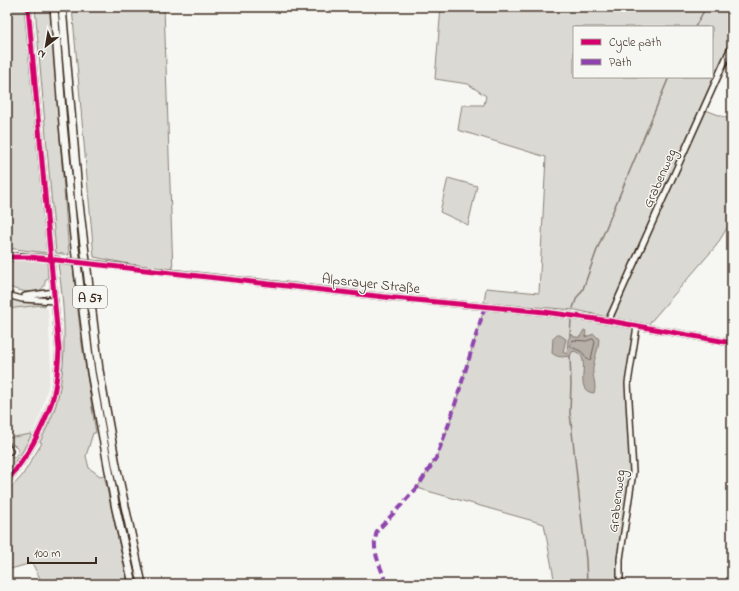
<svg xmlns="http://www.w3.org/2000/svg" width="739" height="591" font-family="'Indie Flower',sans-serif">
  <rect width="100%" height="100%" fill="#f6f6f2"/>
  <filter id="ink" filterUnits="userSpaceOnUse"><feTurbulence type="fractalNoise" baseFrequency=".025" numOctaves="2"/><feDisplacementMap in="SourceGraphic" scale="8" xChannelSelector="R" yChannelSelector="G"/><feConvolveMatrix kernelMatrix="1 2 1 2 8 2 1 2 1" color-interpolation-filters="sRGB"/></filter>
  <g filter="url(#ink)">
    <!-- built -->
    <path fill="#e8e7e2" d="M41,305l7,4 3,60 -4,22 -6,22 -9,21 -24,4 -1,-129z"/>
    <!-- green -->
    <path fill="#dad9d3" stroke="#8a8278" fill-rule="evenodd" d="M7,7h17l23,246 -40,-5z
      M35,7h15l19,248 -13,-2z
      M72,7h92l9,266 -79,-16z
      M441,7h291v38l-29,64 29,11v100l-16,26 -69,80 -71,-16 -92,-7 2,-15 53,5 7,-136 -88,-27 4,-25h22l2,-9 -18,-12 -33,-5zM574,27h138v50h-138z
      M448,178l29,8 -9,39 -28,-13z
      M19,259l28,2 1,17 -2,1c-1,1 -1,6 -2,7 -5,11 -29,4 -37,0v-22l3,-2z
      M58,264l15,2 8,72 15,95h-3l-7,23 3,12 11,8 4,-1 24,109h-85l-11,-21 -25,7v-78l15,-16 20,-33 -2,-1c6,-12 12,-24 16,-37 12,-43 9,-97 2,-141z
      M7,296l38,7v3l-4,-1 -34,4z
      M485,306l152,20 -9,57 5,89 -8,51 -5,61h-65l-11,-60 -127,-36 19,-30 14,-37z
      M32,434l-10,18 -15,20v-14l8,-1 3,-5 -1,-5 -8,-5 -2,-4z"/>
    <!-- water -->
    <path fill="#b6b0a9" stroke="#857a71" d="M584,330l2,1 -1,6 9,-3 5,5c0,10 -5,19 -6,29 -1,8 4,17 1,25 -24,-2 2,-38 -21,-42l-3,5c-8,1 -12,2 -18,-3l1,-15 3,-3h4l6,4 -3,13 4,2 1,-14 2,-4v-3l5,4h5z"/>
    <g fill="none" stroke-linecap="round" stroke-linejoin="round">
      <!-- shore -->
      <path stroke="#6c6056" stroke-width="1" d="M593,339l2,3 -4,17 -2,1 -2,-1c-6,-12 -13,-8 -17,-14l3,-5 13,1z"/>
      <!-- stream -->
      <path stroke="#857a71" stroke-width="1.5" d="M695,27l11,-20
        M573,308l4,-11 2,-2 4,-6 15,-42 71,-170
        M570,336l1,-16
        M570,356l1,27 -1,30 16,147 1,24"/>
      <!-- minor casing -->
      <g stroke="#3b2a1e" stroke-width="8">
        <path id="minor" d="M7,257l14,-1 24,2
          M97,264l297,34 151,14 65,9 122,22
          M7,295l15,4 33,2
          M25,296l29,-4
          M610,321v-4l122,-272
          M7,446l3,5
          M7,481c19,-23 35,-50 45,-80 5,-16 6,-34 7,-51l-31,-343
          M620,584v-25l13,-87 -5,-89 9,-57"/>
      </g>
      <!-- highway casing -->
      <g stroke="#3b2a1e" stroke-width="10">
        <path id="highway" d="M54,7l9,117 12,124 16,124 25,137 17,75
          M62,7l17,196 20,167 17,95 26,119"/>
      </g>
      <!-- minor -->
      <use href="#minor" stroke="#f6f6f2" stroke-width="5"/>
      <!-- highway -->
      <use href="#highway" stroke="#f6f6f2" stroke-width="7"/>
      <!-- minor-bridge casing -->
      <g stroke="#3b2a1e" stroke-width="8" stroke-linecap="butt">
        <path id="minor-bridge" d="M45,258l15,2
          M67,261l30,3"/>
      </g>
      <!-- minor-bridge -->
      <use href="#minor-bridge" stroke="#f6f6f2" stroke-width="5"/>
      <!-- quiet -->
      <path stroke="#8e44ad" stroke-width="4" stroke-dasharray="8 4" stroke-linecap="butt" d="M385,584v-4c-6,-18 -14,-30 -8,-49l40,-43 19,-30 14,-37 35,-115"/>
      <!-- cycleway casing -->
      <g stroke="#f6f6f2" stroke-width="8">
        <path id="cycleway" d="M7,257h23l364,41 151,14 65,9 122,22
          M7,481c19,-23 35,-50 45,-80 5,-16 6,-34 7,-51l-31,-343"/>
      </g>
      <!-- cycleway -->
      <use href="#cycleway" stroke="#d6006c" stroke-width="5"/>
    </g>
  </g>
  <g text-anchor="middle" stroke-width="3" stroke-linejoin="round" paint-order="stroke">
    <!-- shield labels -->
    <rect fill="#f6f6f2" stroke="#73675e" stroke-width="1" x="73" y="286" width="34" height="22" rx="3"/>
    <g font-size="13" font-weight="bold" fill="#3b2a1e">
      <text x="90" y="302">A 57</text>
    </g>
    <!-- street labels -->
    <g font-size="14" fill="#3b2a1e" stroke="#f6f6f2">
      <text transform="translate(659 178) rotate(-66)" y="5">Grabenweg</text>
      <text transform="translate(371 283) rotate(6)" y="5">Alpsrayer Straße</text>
      <text transform="translate(616 501) rotate(-83)" y="5">Grabenweg</text>
    </g>
  </g>
  <!-- margin -->
  <rect width="739" height="591" fill="none" stroke="#f6f6f2" stroke-width="24"/>
  <rect x="12" y="12" width="715" height="567" fill="none" stroke="#3b2a1e" stroke-width="1.5" filter="url(#ink)"/>
  <!-- legend -->
  <rect x="573" y="26" width="140" height="52" fill="#f6f6f2" stroke="#aba49d"/>
  <rect x="581" y="39" width="20" height="6" fill="#d6006c" stroke="#aba49d"/>
  <text x="609" y="46" font-size="12" fill="#3b2a1e">Cycle path</text>
  <rect x="581" y="59" width="20" height="6" fill="#8e44ad" stroke="#aba49d"/>
  <text x="609" y="66" font-size="12" fill="#3b2a1e">Path</text>
  <!-- north arrow -->
  <g transform="translate(46 46) rotate(211)" stroke="#f6f6f2" stroke-width="3" paint-order="stroke">
  <path d="M0-3L7 15L0 10L-7 15Z" fill="#3b2a1e"/>
  <text y="-6" font-size="11" font-weight="bold" text-anchor="middle" fill="#3b2a1e">N</text>
  </g>
  <!-- scale -->
  <path d="M28 557v6h68v-6" fill="none" stroke="#3b2a1e" stroke-width="2"/>
  <text x="34" y="557" font-size="12" fill="#3b2a1e" stroke="#f6f6f2" stroke-width="3" paint-order="stroke">100 m</text>
</svg>
